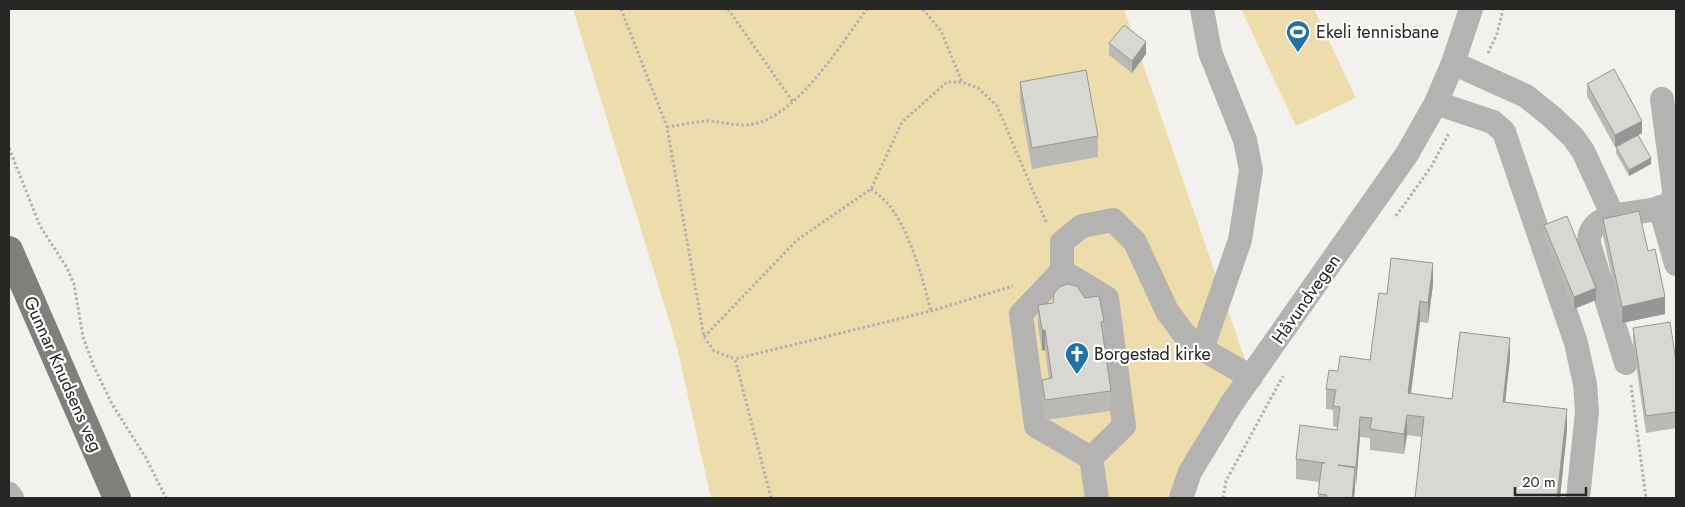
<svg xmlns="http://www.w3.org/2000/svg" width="1685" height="507" font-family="Jost,sans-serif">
  <rect width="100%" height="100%" fill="#f2f1ed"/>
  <!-- green -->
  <path fill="#edddac" d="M573,9h551l127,368 -70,121h-470l-35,-155z
    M1241,9h73l42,89 -60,28z"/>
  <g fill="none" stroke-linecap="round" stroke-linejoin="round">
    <!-- path -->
    <path stroke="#b2b1ae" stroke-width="3" stroke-dasharray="2.5 2.5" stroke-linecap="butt" d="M621,9l46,118 37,210 10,14 21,8
      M728,9l65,93
      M923,9l18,22 21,51
      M1488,53l9,-19 6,-25
      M667,127c14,-2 29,-6 42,-6 16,1 33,7 49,2 44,-14 83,-79 109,-114
      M9,148l31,78 27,42 7,16 9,53 11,30 18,37 34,54 20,40
      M871,189c6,5 13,10 17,15 23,28 34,74 43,107
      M1396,216l35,-49 18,-34
      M704,337l93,-97 74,-51 31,-67 45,-40h15l16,6 19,18 50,118
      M1631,385l15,113
      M771,498l-36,-139 196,-48 82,-25
      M1223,498l3,-17 57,-105"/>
    <!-- minor -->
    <path stroke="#b4b3b1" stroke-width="24" d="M1453,63l73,33 26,21 21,20 10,14 30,65
      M1436,103l57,19 11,10 72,211 9,41 2,28 -9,86
      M1660,207l16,57
      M1062,271l45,27 17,128 -33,32 -55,-32 -15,-112 41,-43v-29l20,-16 31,-6 22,22 32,69 17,23 18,15 49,28
      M1202,349l38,-109 11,-70 -6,-30 -35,-88 -8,-43
      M1626,363l-37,-119c-2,-39 59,-26 79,-40 5,-3 6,-8 6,-14l-12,-91
      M1091,458l6,40
      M9,494l3,4
      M1181,498l9,-26 42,-69 175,-249 29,-51 17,-40 18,-54"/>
    <!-- major -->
    <path stroke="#807f7c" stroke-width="28" d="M9,250l108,248"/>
  </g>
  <!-- wall -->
  <path fill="#bbb9b5" d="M1109,43l37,11 -14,19 -23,-18z
    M1020,82l78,54v21l-66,12 -12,-67z
    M1587,84l55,49 -27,14 -28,-51z
    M1616,147l35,17 -22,12 -13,-23z
    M1603,219l45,32 17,63 -43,9 -19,-87z
    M1544,225l52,75 -22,9 -30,-72z
    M1433,284l-5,39 -8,-1 -9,72 41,5 58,-41 -5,44 62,28 -7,68h-145l7,-61 -15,-2 -3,19 -34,-4v-12l-10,-1 -6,61h-36l1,-16 -23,-3v-20l41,-29 1,-3 -5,-1v-16l-7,-1v-20l12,-18 32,-11 17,-66z
    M1085,298l19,23v20l7,50v20l-66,9 -3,-20v-20l7,-1 -4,-29 -3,1 -4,-25v-21z
    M1633,328l43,34v66l-30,5 -13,-89z"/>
  <!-- shaded-wall -->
  <path fill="#989694" d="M1146,42v12l-14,19v-12z
    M1642,121v12l-27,14v-12z
    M1651,158v6l-22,12v-6z
    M1433,263v21l-5,39v-20z
    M1596,288v12l-22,9v-12z
    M1665,297v17l-43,9v-16z
    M1420,301v21l-12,92v-21z
    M1042,330h3v20l-3,1z
    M1510,338v20l-7,64v-20z
    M1567,409v21l-7,68h-3z
    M1407,415v20l-3,19v-20z
    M1360,417v20l-4,50v-20z
    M1355,468v20l-1,10h-2z"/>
  <!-- building -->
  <path fill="#d9d7d3" stroke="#989694" d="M1124,25l22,17 -14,19 -23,-18z
    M1614,69l28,52 -27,14 -28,-51z
    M1086,70l12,66 -66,12 -12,-66z
    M1638,135l13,23 -22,12 -13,-23z
    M1639,211l9,40 7,-2 10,48 -43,10 -19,-88z
    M1567,216l29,72 -22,9 -30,-72z
    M1391,258l42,5 -5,40 -8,-2 -12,92 44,6 8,-67 50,6 -7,64 64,7 -10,89h-142l9,-81 -17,-2 -3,19 -34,-5 2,-11 -12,-1 -4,50 -18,-2 17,3 -3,30 -6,-1v1h-20l1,-3 -9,-1 4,-31h3l-29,-4 4,-34 37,5 3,-23 -7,-1 3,-16 -10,-1 3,-19 9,1 2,-15 30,4 9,-67 8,1z
    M1068,284l9,2 8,12 14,-2 5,25 -3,1 10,69 -66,9 -3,-20 10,-2 -7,-48h-3l-4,-25 15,-2 1,-10 7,-7z
    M1670,322l6,40v50l-30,4 -13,-88z"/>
  <!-- icons -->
  <defs>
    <g id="stadium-pin" transform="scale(1.25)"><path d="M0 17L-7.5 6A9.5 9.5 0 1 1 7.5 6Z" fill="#2472a5" stroke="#fff"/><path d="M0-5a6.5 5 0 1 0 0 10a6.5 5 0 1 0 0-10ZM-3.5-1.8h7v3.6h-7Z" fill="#fff"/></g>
    <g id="church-pin" transform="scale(1.25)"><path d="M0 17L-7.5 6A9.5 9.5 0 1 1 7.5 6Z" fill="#2472a5" stroke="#fff"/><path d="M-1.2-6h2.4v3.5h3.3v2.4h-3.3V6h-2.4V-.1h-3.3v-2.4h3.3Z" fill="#fff"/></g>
  </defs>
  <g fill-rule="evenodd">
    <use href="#stadium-pin" x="1298" y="32"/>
    <use href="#church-pin" x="1077" y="354"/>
  </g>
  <g text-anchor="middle" stroke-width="4.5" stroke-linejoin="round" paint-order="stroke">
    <!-- poi labels -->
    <g font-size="18" fill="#272725" stroke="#fff" text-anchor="start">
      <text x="1316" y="38">Ekeli tennisbane</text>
      <text x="1094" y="360">Borgestad kirke</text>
    </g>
    <!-- street labels -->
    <g font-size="18" fill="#272725" stroke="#fff">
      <text transform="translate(1306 299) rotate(-55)" y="6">Håvundvegen</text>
      <text transform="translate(63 374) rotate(66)" y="6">Gunnar Knudsens veg</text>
    </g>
  </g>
  <!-- border -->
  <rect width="1685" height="507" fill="none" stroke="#272725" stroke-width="20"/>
  <!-- scale -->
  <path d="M1515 487v8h71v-8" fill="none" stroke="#272725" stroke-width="2.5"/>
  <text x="1522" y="487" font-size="15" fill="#272725" stroke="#ffffff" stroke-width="4" paint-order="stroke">20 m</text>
</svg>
